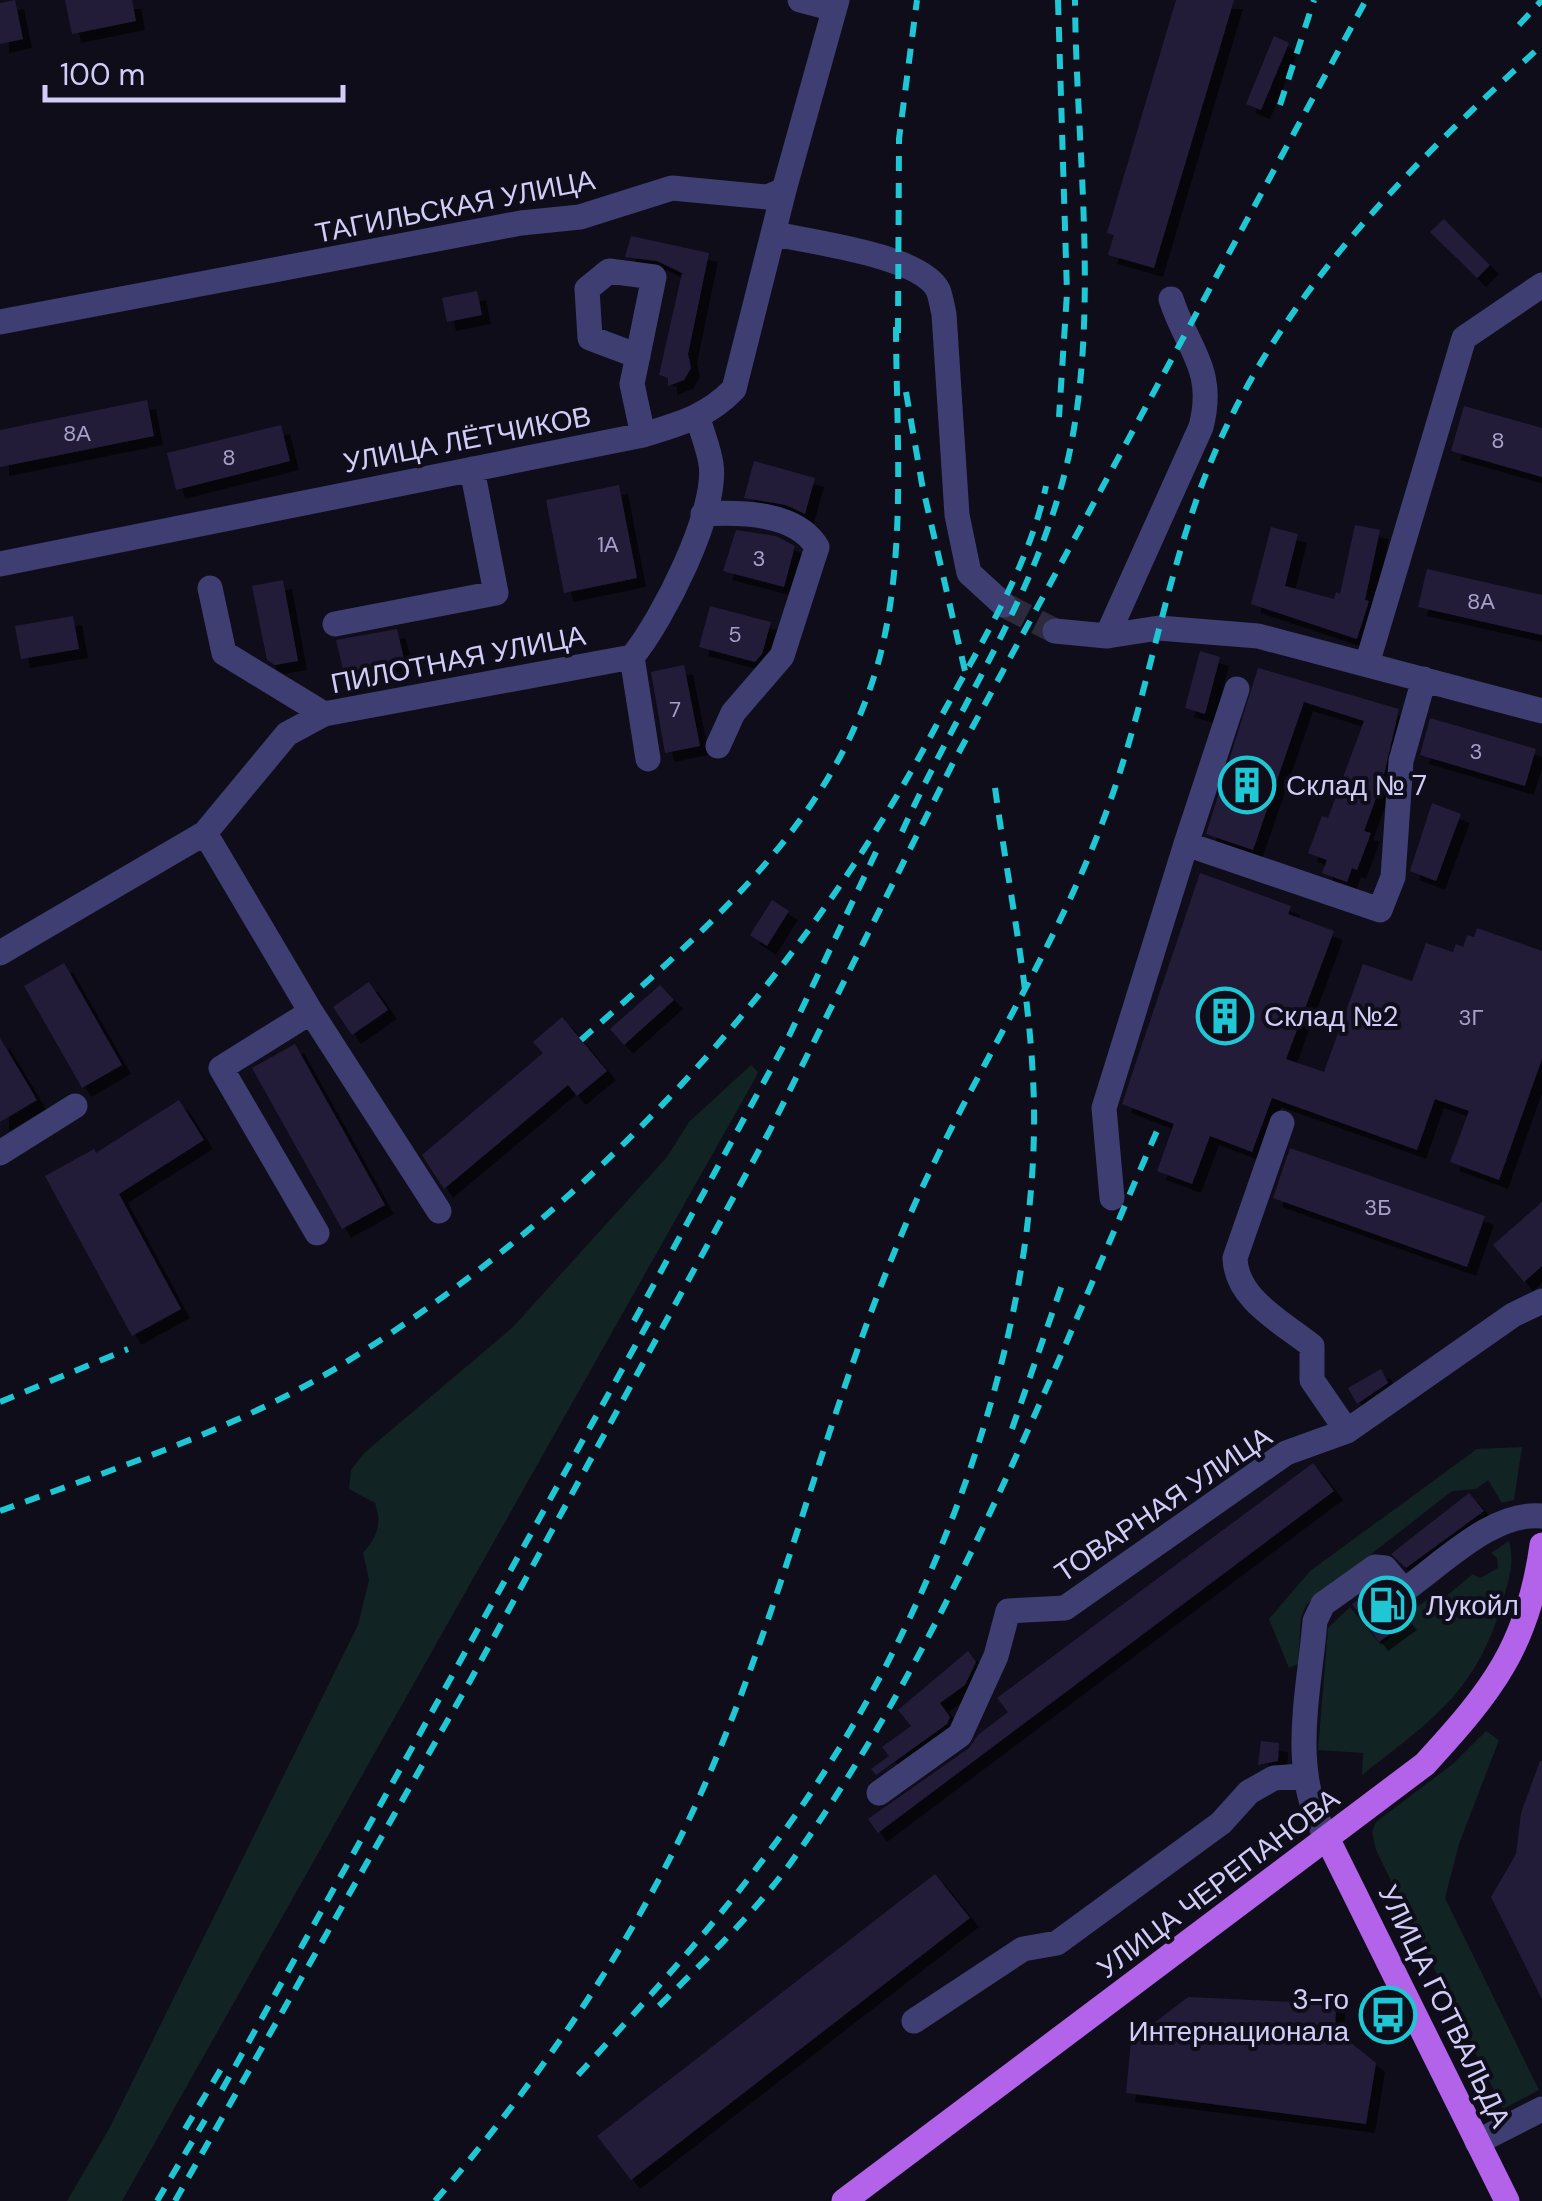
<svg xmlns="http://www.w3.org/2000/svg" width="1542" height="2201" font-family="'DM Sans',sans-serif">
  <defs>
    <filter id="shadow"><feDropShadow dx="9" dy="9" stdDeviation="0" flood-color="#0009"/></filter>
  </defs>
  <rect width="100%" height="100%" fill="#0f0d1a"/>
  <!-- green -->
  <path fill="#112322" d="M751,1065l7,7 -2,5 -634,1124h-55l42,-72 249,-504 11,-45 -6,-27c15,-18 19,-28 12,-50l-26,-14 2,-19 13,-17 148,-125 155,-171 22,-35z
    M1522,1447l-8,53 -12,3 -14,-23 -12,9 -24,2 -146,114 -5,13 -3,46 -9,4 -20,-49 41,-48 167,-122z
    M1509,1541c6,22 0,37 -6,59 -26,92 -70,119 -141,175l1,-22 -45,-3 10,-122 22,-21 31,38 31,-23 -1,-10 27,-21 6,7 29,-24 7,4 18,-10 -1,-10 -6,-5z
    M1486,1731l13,9 -40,104 -14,54 94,192 -36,19 -127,-259 -4,-18 4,-10 78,-59z"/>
  <!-- building -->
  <path fill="#211c38" filter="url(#shadow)" d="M15,0l8,39 -23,5v-41z
    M65,0h67l4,21 -64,13z
    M1176,0h58l-80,268 -46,-13 6,-20 -7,-2z
    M1274,36l15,7 -28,67 -15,-6z
    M1444,219l46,46 -13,13 -47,-46z
    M631,236l78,17 -21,101 3,14 -7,12 -16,6v-8l-9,-3 23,-102 -25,-12 -32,-4z
    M477,291l5,24 -35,7 -5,-24z
    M147,400l7,36 -154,31v-37z
    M1464,406l78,22v49l-91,-26z
    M281,425l9,36 -114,29 -9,-37z
    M754,461l61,17 -10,36 -19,-9 -42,-7z
    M619,485l18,93 -73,15 -18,-93z
    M1355,525l25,5 -15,70 4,1 -12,38 -106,-35 20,-77 27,7 -13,52 49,13 2,-7 4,2z
    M736,530l40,6 19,10 -11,41 -61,-16z
    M1427,569l115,26v40l-124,-28z
    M283,580l15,81 -23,4 -8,-5 -15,-74z
    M710,606l61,16 -9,32 -7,8 -56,-15z
    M73,616l6,33 -58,10 -6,-33z
    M397,629l7,30 -60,15 -8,-34z
    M1200,651l20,6 -15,57 -20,-6z
    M684,665l16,81 -35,7 -14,-81z
    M1258,668l141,41 -16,70 -19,52 7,2 -14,37 -5,-2 -5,14 -25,-9 5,-13 -19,-7 14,-37 6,2 36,-97 -60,-19 -51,148 -47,-16z
    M1430,718l106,31 -11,37 -105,-31z
    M1432,803l29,11 -25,67 -26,-10z
    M1200,873l91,33 -3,8 46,17 -48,128 38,13 39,-108 49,17 14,-38 27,9 3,-8 7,3 4,-12 7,2 3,-9 65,23v108l-43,121 -49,-18 19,-51 -34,-12 -18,51 -145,-52 -20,54 -42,-16 -18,48 -35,-13 17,-47 -52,-20z
    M772,900l17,11 -22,35 -17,-11z
    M64,963l58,102 -40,23 -58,-102z
    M369,982l19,28 -36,25 -19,-28z
    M660,985l14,15 -50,45 -14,-16z
    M562,1017l45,54 -30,25 -9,-11 -124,104 -22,-34 121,-102 -10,-11z
    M0,1038l37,62 -37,22z
    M295,1044l90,161 -43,24 -90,-161z
    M179,1100l25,40 -85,54 62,115 -49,27 -87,-160 49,-27 2,4z
    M1290,1148l195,68 -18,51 -194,-69z
    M1542,1202v64l-18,16 -31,-37z
    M1381,1369l7,14 -31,21 -9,-16z
    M1313,1463l21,28 -456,342 -10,-14 101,-71 9,-13 30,-23 -11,-14z
    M1469,1493l15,18 -78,57 -15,-14z
    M1378,1585l30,36 -29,21 -27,-38z
    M968,1651l8,11 -11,23 -25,18 10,14 -3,7 -71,51 -5,-6 18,-13 -7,-9 29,-21 -13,-16z
    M1261,1741l18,2 -1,18 -20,4z
    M1540,1761h2v238l-51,-102 25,-43 5,-41z
    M935,1874l35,44 -339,262 -34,-44z
    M1188,1997l148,7 -1,26 41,33 -10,61 -240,-31 5,-52z"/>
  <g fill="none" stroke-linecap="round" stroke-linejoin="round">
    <!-- minor-tunnel -->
    <path stroke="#2c2a3b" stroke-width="25" stroke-dasharray="25 12" stroke-linecap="butt" d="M1004,605l51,26"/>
    <!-- minor -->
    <path stroke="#3f3e73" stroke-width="25" d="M800,0l34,9
      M775,234c37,8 146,22 163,56 3,7 4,16 6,24l13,201 12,58 35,32
      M0,322l521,-99 59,-6 92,-29 95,9 17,-7 53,-190
      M638,356l-48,-18 -3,-49 22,-18 45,6 -22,107 11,51
      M703,514c37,-2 93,-2 114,33l-35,109 -49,57 -15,33
      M0,564l643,-129c36,-11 64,-18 91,-46l50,-199
      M210,588l14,65 100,61
      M335,624l161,-31 -24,-124
      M1055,631l52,5 52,-8 99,8 284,75
      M1107,636l94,-209c15,-58 -13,-76 -30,-128
      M632,657l16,102
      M1367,664l97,-326 78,-53
      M1237,689l-51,155 194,66 13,-33 8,-116 23,-82
      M205,833l106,179 128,199
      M0,953l205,-120 82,-99 37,-20 308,-57c30,-36 86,-146 79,-193 -2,-15 -9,-31 -13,-46
      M311,1012l-90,56 96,165
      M1282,1123l-47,135c1,41 47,64 77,88v34l35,51
      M0,1153l75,-47
      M1112,1198l-8,-90 82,-264
      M879,1793l81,-58 36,-79 12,-45 57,-3 221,-155 61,-22 166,-116 29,-14
      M1327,1838c-39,-66 -18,-143 -12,-217l8,-17 52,-37 10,1 15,18h10c36,-26 85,-75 132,-70
      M914,2021l109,-72 34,-6 164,-120 28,-31 25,-14 28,-2
      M1477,2142l65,-33"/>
    <!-- major -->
    <path stroke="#b263e9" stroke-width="25" d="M1327,1838l180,363
      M844,2201l581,-437c67,-73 103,-118 117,-219"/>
    <!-- rail -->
    <path stroke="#1ec7d3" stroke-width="6" stroke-dasharray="15 12" stroke-linecap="butt" d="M1058,0l9,293 -8,124
      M1519,25l23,-25
      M1280,105l34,-105
      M898,333l1,-194 18,-139
      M906,392l16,92 43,187
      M902,832c49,-110 118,-212 154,-328 50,-157 20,-342 19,-504
      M581,1040c123,-109 255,-217 299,-384 27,-106 16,-225 16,-333
      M634,1321l156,-287 87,-184
      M0,1402l128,-53
      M1012,1429l52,-150
      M0,1511c116,-43 237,-82 343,-147 249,-154 455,-378 592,-636 40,-75 93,-157 111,-242
      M659,2006c46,-46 95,-92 133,-145 159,-224 259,-486 368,-737
      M578,2075c88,-96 177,-194 247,-304 116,-180 205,-423 209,-639 2,-117 -25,-237 -40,-352
      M222,2090l432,-778
      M185,2129l36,-60
      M157,2201l48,-81
      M175,2201l295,-520 299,-549 183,-367 414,-765
      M435,2201c104,-121 197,-255 263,-401 81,-180 125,-375 200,-557 59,-145 150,-276 205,-422 41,-108 58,-223 97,-331 66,-183 202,-317 342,-445"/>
  </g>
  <!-- icons -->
  <defs>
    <g id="building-ring" transform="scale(2.875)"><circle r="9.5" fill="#0f0d1a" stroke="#1ec7d3" stroke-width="1.5"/><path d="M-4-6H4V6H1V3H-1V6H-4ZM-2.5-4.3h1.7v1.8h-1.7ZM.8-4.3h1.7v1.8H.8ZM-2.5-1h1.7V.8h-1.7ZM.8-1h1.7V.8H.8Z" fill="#1ec7d3"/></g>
    <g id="fuel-ring" transform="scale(2.875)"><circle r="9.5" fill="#0f0d1a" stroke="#1ec7d3" stroke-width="1.5"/><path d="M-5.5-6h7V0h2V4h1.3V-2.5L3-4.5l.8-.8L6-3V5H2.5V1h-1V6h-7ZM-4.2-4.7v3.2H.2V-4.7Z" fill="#1ec7d3"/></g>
    <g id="bus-ring" transform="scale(2.875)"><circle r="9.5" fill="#0f0d1a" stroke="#1ec7d3" stroke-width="1.5"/><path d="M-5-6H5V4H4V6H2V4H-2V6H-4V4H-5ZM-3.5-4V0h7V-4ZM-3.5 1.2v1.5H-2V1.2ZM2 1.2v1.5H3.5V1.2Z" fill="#1ec7d3"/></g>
  </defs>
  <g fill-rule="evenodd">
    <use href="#building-ring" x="1247" y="785"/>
    <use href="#building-ring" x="1225" y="1016"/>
    <use href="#fuel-ring" x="1387" y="1605"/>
    <use href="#bus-ring" x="1388" y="2015"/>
  </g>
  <g text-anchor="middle" stroke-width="8" stroke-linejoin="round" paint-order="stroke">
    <!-- number labels -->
    <g font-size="22" fill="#a5a1c8">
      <text x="77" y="441">8А</text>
      <text x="1498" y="448">8</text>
      <text x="229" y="465">8</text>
      <text x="608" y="552">1А</text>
      <text x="759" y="566">3</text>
      <text x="1481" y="609">8А</text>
      <text x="735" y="642">5</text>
      <text x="675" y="717">7</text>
      <text x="1476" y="759">3</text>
      <text x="1471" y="1025">3Г</text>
      <text x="1378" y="1215">3Б</text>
    </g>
    <!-- street labels -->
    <g font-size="28" fill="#d1cdf8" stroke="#0f0d1a">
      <text transform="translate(455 206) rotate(-11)" y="10">ТАГИЛЬСКАЯ УЛИЦА</text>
      <text transform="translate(467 439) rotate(-11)" y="10">УЛИЦА ЛЁТЧИКОВ</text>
      <text transform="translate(458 659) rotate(-11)" y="10">ПИЛОТНАЯ УЛИЦА</text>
      <text transform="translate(1163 1504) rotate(-34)" y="10">ТОВАРНАЯ УЛИЦА</text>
      <text transform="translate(1218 1883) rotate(-37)" y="10">УЛИЦА ЧЕРЕПАНОВА</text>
      <text transform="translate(1445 2006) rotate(64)" y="10">УЛИЦА ГОТВАЛЬДА</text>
    </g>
    <!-- poi labels -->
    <g font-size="28" fill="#d1cdf8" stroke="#0f0d1a" text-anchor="start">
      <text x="1286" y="795">Склад № 7</text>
      <text x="1264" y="1026">Склад №2</text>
      <text x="1426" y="1615">Лукойл</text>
      <text x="1349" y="2009" text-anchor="end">3-го<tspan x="1349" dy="32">Интернационала</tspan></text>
    </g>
  </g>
  <!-- scale -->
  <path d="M45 85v15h298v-15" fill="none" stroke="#d1cdf8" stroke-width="5"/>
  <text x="60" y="85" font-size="30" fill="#d1cdf8" stroke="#0f0d1a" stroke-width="8" paint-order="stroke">100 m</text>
</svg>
